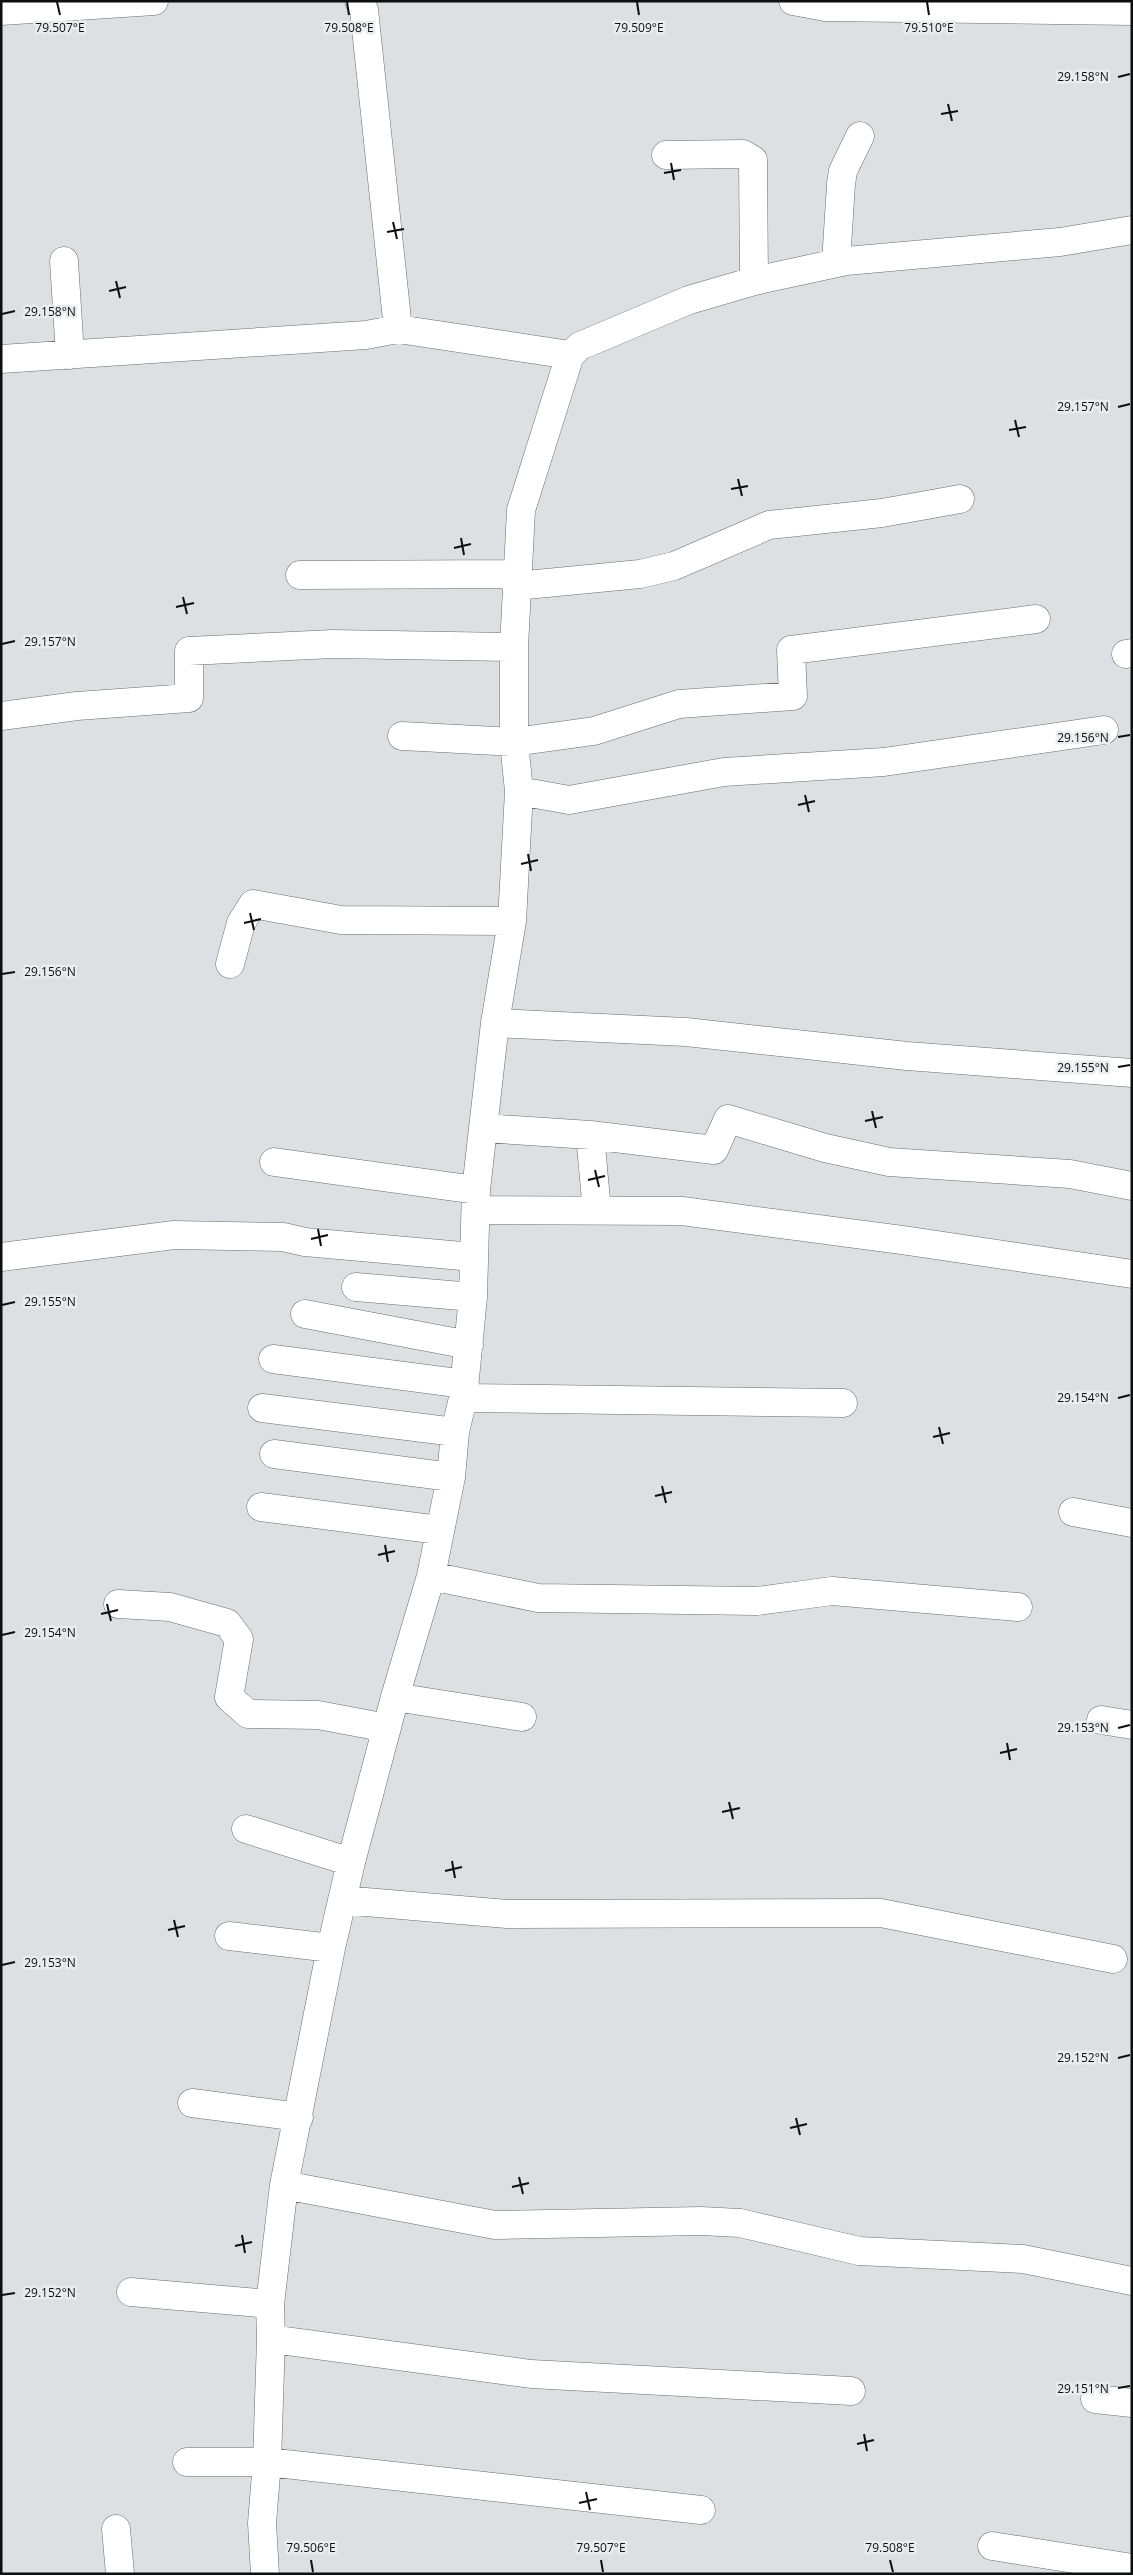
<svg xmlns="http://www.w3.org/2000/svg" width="1133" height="2575" font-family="'Open Sans',sans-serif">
  <rect width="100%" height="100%" fill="#dce0e3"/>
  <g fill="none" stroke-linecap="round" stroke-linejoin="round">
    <!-- minor casing -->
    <g stroke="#686c6e" stroke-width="29">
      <path id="minor" d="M359,1l5,9 34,319
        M793,1l32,6 307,4
        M1,11l153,-10
        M666,155l77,-1 10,6 1,121
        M64,261l6,94
        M836,263l5,-79 2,-13 17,-35
        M1,359l365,-24 32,-6 172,26
        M300,575l216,-1
        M516,586l124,-12 34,-8 95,-41 113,-12 78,-14
        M1126,654l6,-1
        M1,716l76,-10 112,-8v-47l144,-7 181,3
        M402,736l112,6 80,-11 85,-27 114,-8 -2,-46 245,-31
        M519,791l50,9 155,-28 160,-10 220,-32
        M230,964l11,-41 12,-19 88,16 171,1
        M495,1023l191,9 221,24 225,17
        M483,1128l107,7 124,15 14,-31 97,29 64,14 181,12 62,12
        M590,1135l7,76
        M274,1162l202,28
        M477,1210l205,1 220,29 230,34
        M1,1257l173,-22 109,2 22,5 168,15
        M356,1287l117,10
        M305,1314l164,31
        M273,1359l192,25
        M463,1398l380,5
        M262,1408l193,24
        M274,1454l177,23
        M261,1507l178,23
        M1073,1512l59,11
        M431,1576l107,22 219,3 75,-10 186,16
        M118,1604l52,3 57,16 12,16 -10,58 19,17 70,1 69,13
        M395,1697l127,20
        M1101,1720l31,5
        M246,1829l105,33
        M342,1900l165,14 374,-1 232,46
        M229,1936l102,12
        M192,2103l107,14
        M284,2185l211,40 206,-4 39,2 119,28 164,8 109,22
        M131,2292l139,12
        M271,2339l260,35 320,17
        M1095,2399l37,4
        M187,2462h80l434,48
        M116,2529l4,45
        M992,2546l140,22
        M265,2574l-3,-51 5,-61 4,-123 -1,-35 14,-119 47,-237 20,-86 44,-165 36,-121 20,-99 4,-45 8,-34 10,-101 3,-107 19,-167 17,-102 7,-130 -5,-49v-95l7,-137 49,-155 10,-9 109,-46 65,-19 92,-20 214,-19 72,-12"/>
    </g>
    <!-- minor -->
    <use href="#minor" stroke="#fff" stroke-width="28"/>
  </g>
  <!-- ticks -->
  <path fill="none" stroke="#0d0e0f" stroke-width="2" d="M57,2l3,13M347,2l2,13M637,2l2,13M927,2l2,13M1118,77l12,-3M948,104l4,17M941,114l17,-3M671,163l3,17M664,173l17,-3M393,222l4,17M387,232l17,-3M116,281l4,17M109,291l17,-4M2,314l13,-3M1118,407l12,-3M1015,420l4,17M1009,430l17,-3M738,479l4,17M731,489l17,-3M461,538l3,17M454,548l17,-4M183,597l4,17M176,607l18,-4M2,644l13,-3M1118,737l12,-2M805,795l4,17M798,805l17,-4M528,854l3,17M521,864l17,-4M250,913l4,17M244,923l17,-4M2,974l13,-2M1118,1067l12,-2M872,1111l4,17M865,1121l18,-4M595,1170l4,17M588,1180l17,-4M318,1229l3,17M311,1239l17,-4M2,1305l13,-3M1118,1398l12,-3M939,1427l4,17M933,1437l17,-4M662,1486l4,17M655,1496l17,-4M385,1545l3,17M378,1555l17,-4M107,1604l4,17M101,1614l17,-4M2,1635l13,-3M1118,1728l12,-3M1007,1743l3,17M1000,1753l17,-4M729,1802l4,17M722,1812l18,-4M452,1861l3,17M445,1871l17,-4M174,1920l4,17M168,1930l17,-4M2,1965l13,-3M1118,2058l12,-3M796,2118l4,17M790,2128l17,-4M519,2177l4,17M512,2187l17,-4M242,2235l3,18M235,2246l17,-4M2,2295l13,-2M1118,2388l12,-2M864,2434l3,17M857,2444l17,-4M586,2492l4,18M579,2503l18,-4M311,2560l2,12M601,2560l2,12M890,2560l3,12"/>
  <g font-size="12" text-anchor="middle" fill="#0d0e0f" stroke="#e9edf0" stroke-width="5" stroke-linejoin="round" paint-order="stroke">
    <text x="60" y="32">79.507°E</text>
    <text x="349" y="32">79.508°E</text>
    <text x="639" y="32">79.509°E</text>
    <text x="929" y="32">79.510°E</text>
    <text x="1083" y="81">29.158°N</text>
    <text x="50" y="316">29.158°N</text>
    <text x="1083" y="411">29.157°N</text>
    <text x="50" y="646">29.157°N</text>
    <text x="1083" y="742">29.156°N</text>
    <text x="50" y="976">29.156°N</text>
    <text x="1083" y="1072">29.155°N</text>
    <text x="50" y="1306">29.155°N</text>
    <text x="1083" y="1402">29.154°N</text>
    <text x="50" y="1637">29.154°N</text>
    <text x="1083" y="1732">29.153°N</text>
    <text x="50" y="1967">29.153°N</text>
    <text x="1083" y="2062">29.152°N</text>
    <text x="50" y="2297">29.152°N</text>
    <text x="1083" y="2393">29.151°N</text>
    <text x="311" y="2552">79.506°E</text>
    <text x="601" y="2552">79.507°E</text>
    <text x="890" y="2552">79.508°E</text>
  </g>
  <!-- border -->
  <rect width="1133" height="2575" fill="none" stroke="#0d0e0f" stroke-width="5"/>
</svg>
